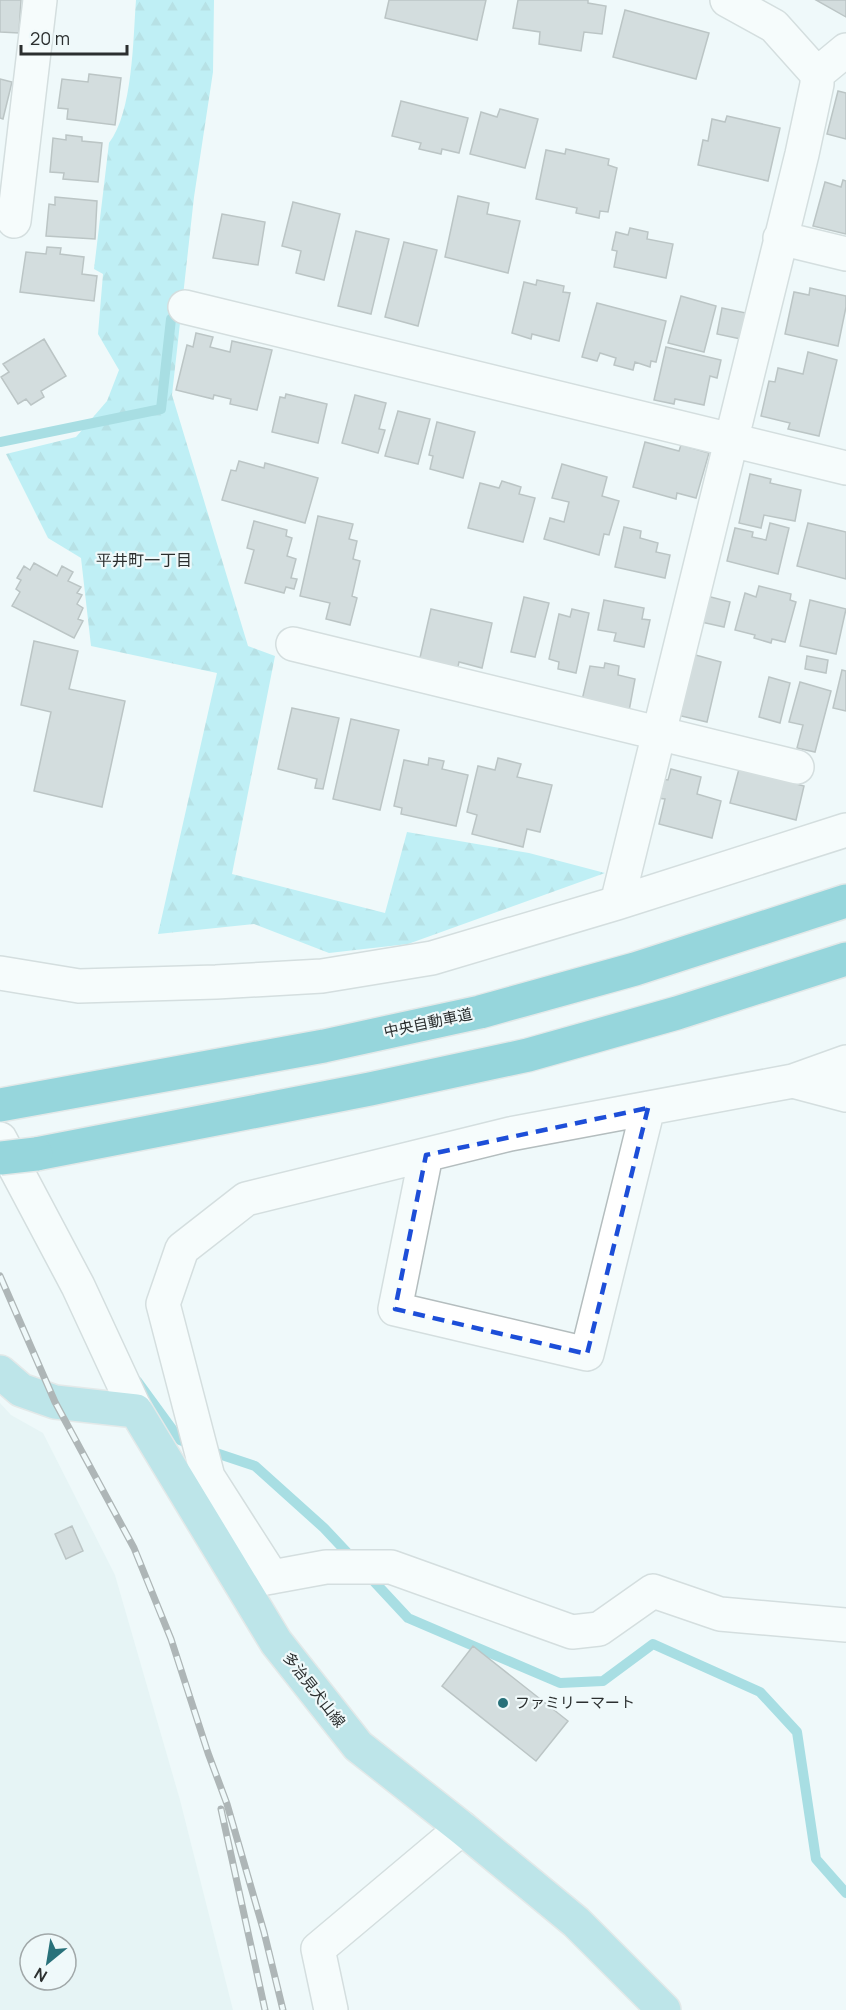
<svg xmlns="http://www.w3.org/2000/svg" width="846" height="2010" font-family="Manrope,'Noto Sans JP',sans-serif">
  <defs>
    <pattern id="forest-firs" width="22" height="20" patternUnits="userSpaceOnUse" patternTransform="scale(1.5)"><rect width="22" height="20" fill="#85e3ef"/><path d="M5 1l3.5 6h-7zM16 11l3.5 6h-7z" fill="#73c3cd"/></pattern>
  </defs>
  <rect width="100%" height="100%" fill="#eff9fa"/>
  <!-- built -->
  <path fill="#dbeef0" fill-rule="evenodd" d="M0,1403l11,12 32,18 72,142 65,225 53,210h-233zM30,1944h36v36h-36z"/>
  <!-- forest -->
  <path fill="url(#forest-firs)" d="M136,0h78l-1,72 -19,125 -22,198 76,251 27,10 -43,218 153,39 22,-81 122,21 76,20 -197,71 -79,9 -75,-29 -96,10 59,-261 -126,-27 -10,-88 -33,-20 -42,-84 70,-17 31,-36 12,-31 -21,-36 5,-60 -9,-5 15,-126c24,-31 24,-104 27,-143z"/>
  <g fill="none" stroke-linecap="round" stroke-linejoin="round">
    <!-- stream -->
    <path stroke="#53bcc8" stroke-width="10" d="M0,442l161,-33 10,-90
      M137,1381l43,59 13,5
      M207,1450l48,16 69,62 31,33
      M368,1575l40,43 152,65 43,-2 50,-37 107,48 37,40 19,127 30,34"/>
  </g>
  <!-- building -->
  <path fill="#b2bbbc" stroke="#7d8586" stroke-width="1.5" d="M0,0h21l-2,33 -19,-1z
    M389,0h97l-9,40 -92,-22z
    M518,0h70v3l18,3 -4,28 -18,-2 -3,19 -42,-7 1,-12 -27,-4z
    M816,0h30v17z
    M625,10l84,23 -13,46 -83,-22z
    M89,74l32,4 -6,47 -48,-6 1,-10 -10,-1 4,-29 26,3z
    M0,79l12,3 -9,37 -3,-1z
    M838,91l8,2v46l-19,-5z
    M401,101l67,17 -9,35 -17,-4 -1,5 -22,-5 2,-6 -29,-7z
    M500,109l38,10 -13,49 -55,-14 11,-42 16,5z
    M727,116l53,12 -12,53 -70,-16 5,-25 5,1 4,-22 13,3z
    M66,135l16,2v4l20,2 -4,39 -35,-3 1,-6 -14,-1 3,-34 13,2z
    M566,149l43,10 -1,6 9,3 -9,44 -8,-1 -1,7 -23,-5 1,-5 -41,-9 10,-49 19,4z
    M843,180l3,1v53l-33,-8 12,-44 16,5z
    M458,196l31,7 -2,11 33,7 -12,52 -63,-16z
    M55,197l42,4 -2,38 -49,-3 3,-32 6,1z
    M293,202l47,12 -16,66 -28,-7 5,-22 -19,-5z
    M222,214l43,8 -7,43 -45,-7z
    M630,228l18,4 -1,7 26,5 -7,34 -52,-11 3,-16 -5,-1 4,-18 12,3z
    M356,231l33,8 -18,75 -33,-8z
    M404,242l33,8 -19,76 -33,-9z
    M47,247l14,1 -1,6 24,3 -2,17 15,2 -3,25 -74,-9 6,-40 20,2z
    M537,280l27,6 -1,6 7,1 -11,48 -27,-7 -1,5 -19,-6 12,-51 12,3z
    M810,288l36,8v11l-8,39 -53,-12 9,-42 15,3z
    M681,296l35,10 -12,46 -36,-9z
    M597,303l69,18 -10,41 -5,-1 -1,6 -15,-5 -2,8 -19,-5 2,-7 -16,-5 -3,8 -15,-4z
    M722,308l24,5 -5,26 -24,-5z
    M196,333l17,4 -3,10 20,5 2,-11 40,9 -15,60 -27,-6 1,-5 -17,-4 -1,4 -37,-9 11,-45 6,2z
    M44,339l22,37 -25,15 3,6 -13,8 -5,-6 -8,5 -17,-27 8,-5 -6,-8z
    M666,347l55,13 -4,18 -7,-2 -6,29 -29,-6 -1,5 -20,-4z
    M808,352l29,8 -18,76 -31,-7 2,-6 -29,-7 8,-35 6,1 3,-14 25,6z
    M286,394l41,10 -9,39 -46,-11 8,-35 5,1z
    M355,395l31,8 -7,26 6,1 -7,23 -36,-10z
    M398,411l32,8 -12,45 -33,-8z
    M437,422l38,10 -12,46 -33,-9 3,-13 -4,-1z
    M645,442l34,9 2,-6 28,8 -13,45 -19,-5 -1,6 -43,-12z
    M239,461l25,7 1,-5 53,15 -13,45 -83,-23 9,-30 5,1z
    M562,464l45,13 -5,19 17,5 -10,34 -5,-1 -5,21 -55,-16 6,-21 14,4 5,-20 -17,-4z
    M750,474l21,5 -1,4 31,7 -6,31 -31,-6 -3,13 -22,-5z
    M502,481l19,6 -2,7 16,4 -12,44 -55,-14 12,-45 19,5z
    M318,516l35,8 -4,15 8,2 -4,18 7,2 -8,35 5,2 -7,27 -24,-6 4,-16 -30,-7z
    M254,521l33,9 -1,6 6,2 -5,18 9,3 -5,19 6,1 -3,10 -8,-2 -2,6 -39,-10 9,-33 -7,-2z
    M770,523l19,5 -11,46 -51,-13 8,-33 18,4 -1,5 14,3z
    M808,523l38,9v47l-49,-13z
    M624,527l17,4 -1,7 18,5 -2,9 14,3 -5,23 -50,-11z
    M34,563l23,13 5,-10 11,6 -5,9 13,6 -4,6 5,2 -5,9 6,4 -5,11 5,2 -9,17 -62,-32 8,-14 -4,-3 5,-9 -4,-2 7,-12 6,4z
    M759,586l32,8 -1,6 6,2 -11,40 -13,-3 -1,4 -17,-5 1,-3 -20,-5 10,-37 11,4z
    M707,596l23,6 -6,25 -23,-5z
    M524,597l25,6 -14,54 -24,-5z
    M604,600l40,8 -2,11 8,1 -6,27 -30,-6 2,-8 -18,-3z
    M810,600l36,9 -10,45 -36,-8z
    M431,609l61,14 -10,45 -23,-6 -2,9 -38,-9z
    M572,609l17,4 -13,60 -18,-4 1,-7 -10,-3 10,-45 11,3z
    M34,641l44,10 -9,38 56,12 -23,106 -68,-16 17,-79 -30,-7z
    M692,654l29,8 -14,60 -30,-7z
    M807,656l21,4 -2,13 -21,-4z
    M605,663l14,3 -1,9 17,4 -6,32 -47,-11 8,-34 14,2z
    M842,670l4,1v40l-13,-3z
    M769,677l21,6 -10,40 -21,-6z
    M800,682l31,9 -16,61 -18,-4 6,-23 -14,-3z
    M292,708l47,10 -16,71 -8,-1 2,-9 -39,-10z
    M351,719l48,11 -19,80 -47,-11z
    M429,758l15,3 -2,8 26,6 -12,51 -55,-12 1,-6 -8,-2 10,-46 24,5z
    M498,758l23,6 -4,13 35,8 -12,47 -13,-3 -4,18 -51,-13 5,-19 -10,-3 11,-46 17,4z
    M671,769l30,8 -4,17 24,7 -9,37 -53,-14 6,-25 -8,-1 4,-19 7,1z
    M739,769l65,17 -8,34 -66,-17z
    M72,1526l11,25 -17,8 -11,-25z
    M473,1646l95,75 -32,40 -94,-75z"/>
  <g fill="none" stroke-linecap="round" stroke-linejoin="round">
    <!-- minor casing -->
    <g stroke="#b4bdbe" stroke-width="36">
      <path id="minor" d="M817,74l29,-24
        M14,221l26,-221
        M780,238l66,16
        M185,307l661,161
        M293,644l504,123
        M617,903l185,-749 15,-70v-10l-43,-48 -47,-26
        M0,973l79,13 137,-4 106,-6 110,-18 185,-55 229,-73
        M793,1081l53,14
        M0,1139l78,147 58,125
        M426,1155l-31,154 192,45 61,-246
        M272,1577l-64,-100 -45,-173 19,-55 64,-50 264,-65 283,-53 53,-19
        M250,1581l76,-14h65l181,65 27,-3 54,-38 67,23 126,11
        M331,2010l-13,-61 144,-121"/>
    </g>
    <!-- major casing -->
    <g stroke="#d5d5d5" stroke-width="36">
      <path id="major" d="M0,1372l21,18 34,12 81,9 140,231 82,104 104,82 114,94 88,88"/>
    </g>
    <!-- highway casing -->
    <g stroke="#d5d5d5" stroke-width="36">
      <path id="highway" d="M0,1105l324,-59 156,-34 155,-43 211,-68
        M36,1154l334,-65 158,-34 149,-42 169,-54"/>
    </g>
    <!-- minor -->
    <use href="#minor" stroke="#fff" stroke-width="33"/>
    <!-- major -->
    <use href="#major" stroke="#80ccd4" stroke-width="33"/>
    <!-- highway -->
    <use href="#highway" stroke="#2baab8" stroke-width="33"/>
    <!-- rail casing -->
    <g stroke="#606566" stroke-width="7">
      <path id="rail" d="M0,1276l55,126 79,146 37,91 37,114 19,51 37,128 19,78
        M221,1809l44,201"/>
    </g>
    <!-- rail -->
    <use href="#rail" stroke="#eff9fa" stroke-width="4.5" stroke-dasharray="14" stroke-linecap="butt"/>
    <!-- highway-bridge casing -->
    <g stroke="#d5d5d5" stroke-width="36" stroke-linecap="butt">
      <path id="highway-bridge" d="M0,1158l36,-4"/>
    </g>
    <!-- highway-bridge -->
    <use href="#highway-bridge" stroke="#2baab8" stroke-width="33"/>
  </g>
  <!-- marked area -->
  <path d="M0 0H846V2010H0ZM648,1108l-61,246 -192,-45 31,-154z" fill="#eff9fa" fill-opacity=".55" fill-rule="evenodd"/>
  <path fill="none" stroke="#1d4ed8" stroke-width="4.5" stroke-dasharray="12 8" stroke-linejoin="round" d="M648,1108l-61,246 -192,-45 31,-154z"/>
  <!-- markers -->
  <circle fill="#28717a" stroke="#eff9fa" stroke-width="2" cx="503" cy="1703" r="6"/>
  <g text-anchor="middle" stroke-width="4.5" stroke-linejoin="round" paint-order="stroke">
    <!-- street labels -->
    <g font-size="15" fill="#2b2f2f" stroke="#eff9fa">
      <text transform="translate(428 1023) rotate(-12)" y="5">中央自動車道</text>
      <text transform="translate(314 1690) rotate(52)" y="5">多治見犬山線</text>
    </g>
    <!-- poi labels -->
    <g font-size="15" fill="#2b2f2f" stroke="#eff9fa" text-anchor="start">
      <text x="515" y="1708">ファミリーマート</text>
    </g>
    <!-- neighbourhood labels -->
    <g font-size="16" fill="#2b2f2f" stroke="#eff9fa">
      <text x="144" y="566">平井町一丁目</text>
    </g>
  </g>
  <!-- north arrow -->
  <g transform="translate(48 1962) rotate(210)"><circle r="28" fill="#eff9fa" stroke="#a1a8a9" stroke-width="1.5"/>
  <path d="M0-4.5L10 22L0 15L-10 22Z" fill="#28717a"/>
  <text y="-9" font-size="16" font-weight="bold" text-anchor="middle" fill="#2b2f2f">N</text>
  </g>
  <!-- scale -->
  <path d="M21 45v9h106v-9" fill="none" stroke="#2b2f2f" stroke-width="3"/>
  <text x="30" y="45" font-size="18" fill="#2b2f2f" stroke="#eff9fa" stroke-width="4.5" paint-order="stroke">20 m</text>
</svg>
